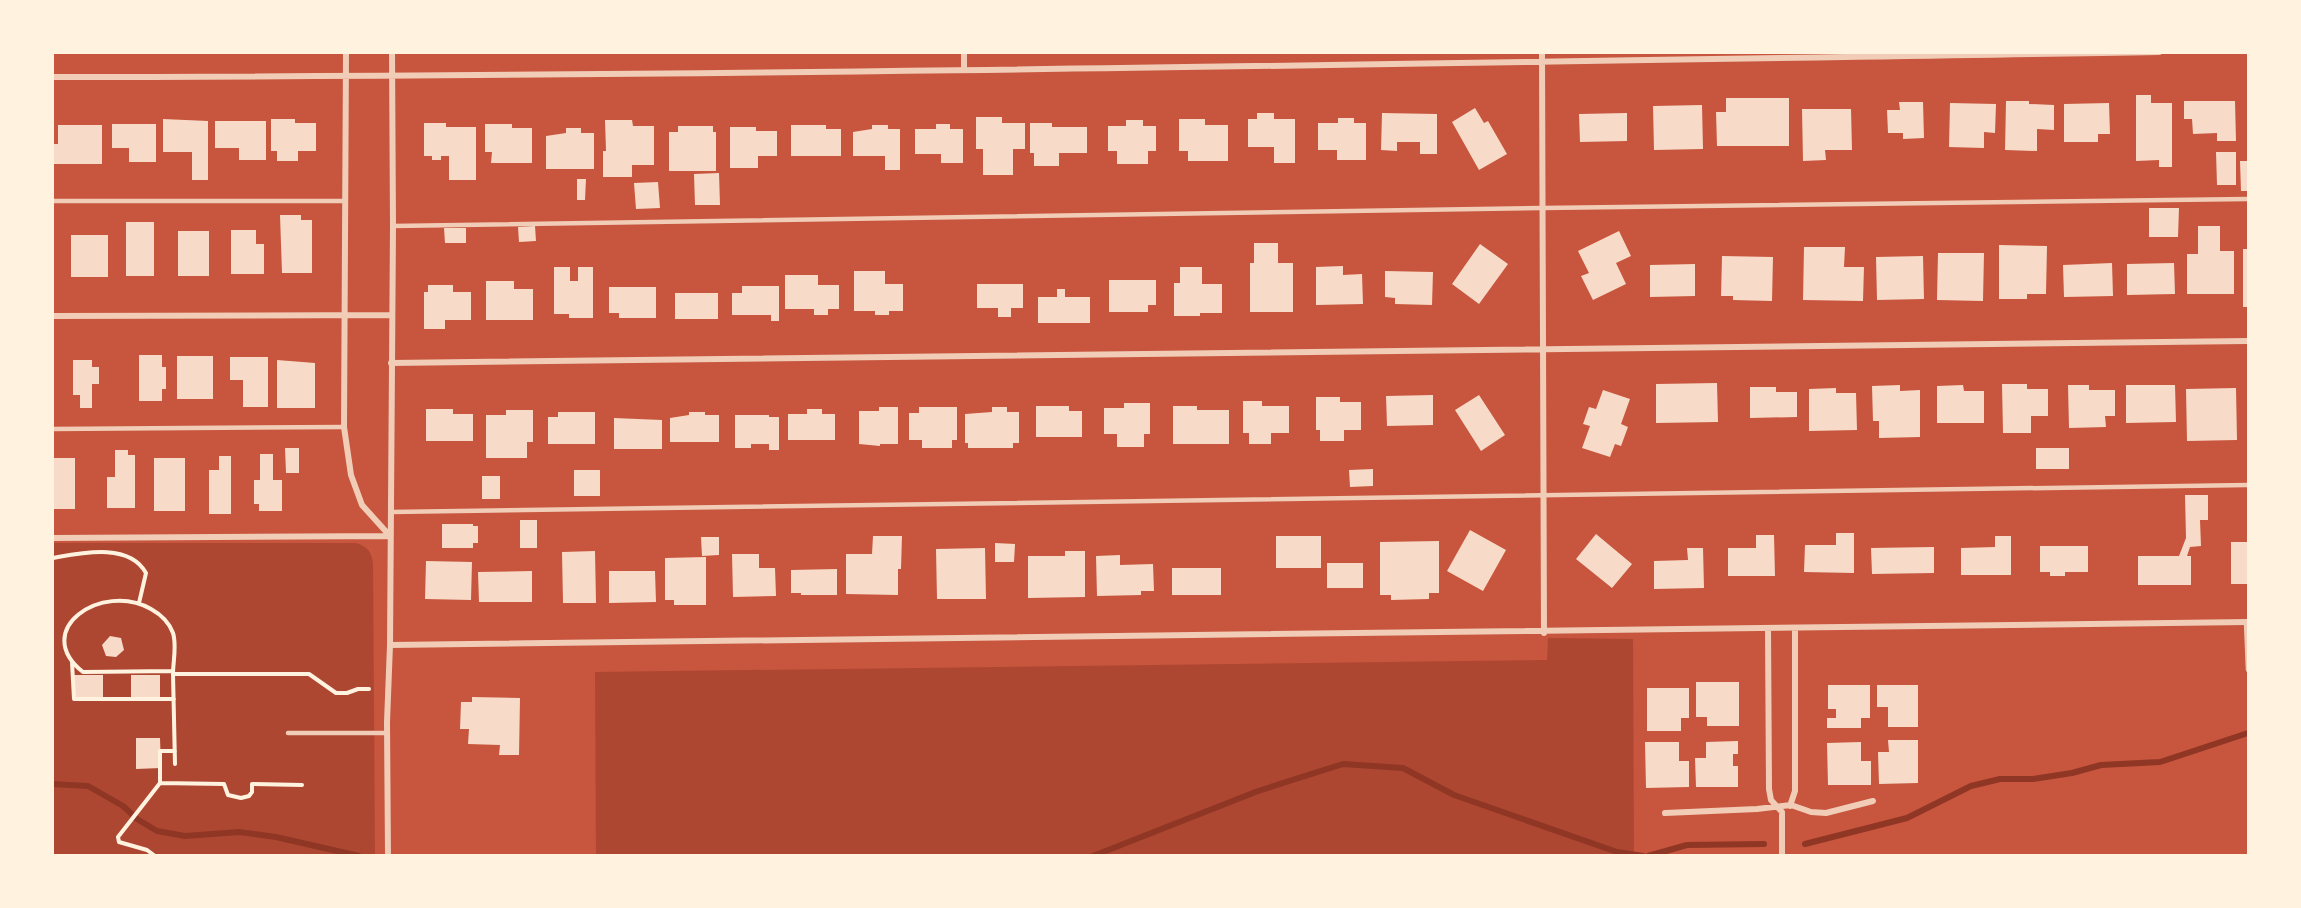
<svg xmlns="http://www.w3.org/2000/svg" width="2301" height="908" font-family="Manrope,sans-serif">
  <rect width="100%" height="100%" fill="#c8553d"/>
  <!-- green -->
  <path fill="#ae4732" d="M53,543h303c12,4 15,8 17,20l2,292h-322z
    M1548,638l85,1 1,216h-1038l-1,-183 952,-12z"/>
  <g fill="none" stroke-linecap="round" stroke-linejoin="round">
    <!-- stream -->
    <path stroke="#8f3625" stroke-width="6" d="M52,784l36,2 35,20 14,13 20,12 28,5 54,-4 37,5 83,19
      M1805,844l102,-26 64,-32 29,-7h33l39,-6 29,-8 59,-3 88,-29
      M1093,856l165,-65 85,-27 60,4 51,27 163,57 26,4
      M1648,856l39,-11 77,-1"/>
  </g>
  <!-- building -->
  <path fill="#f7dbc8" d="M2136,95h15v8h21v64h-13v-7l-23,1z
    M1726,98h63v48h-72l-1,-34h10z
    M2006,101h23v3l25,1v25l-17,-1v22l-32,-1z
    M2184,101h51l1,40h-19v-8l-24,1 -1,-15h-8z
    M1899,102h24l1,36 -21,1v-6h-15l-1,-23h13z
    M1950,103l46,1 -1,29 -11,-1v16l-35,-1z
    M2109,103l1,31h-12v8h-34v-38z
    M1702,105l1,44 -49,1 -1,-44z
    M1475,108l9,15 4,-2 19,33 -28,16 -27,-48z
    M1802,109h49l1,41h-27l1,10 -23,1z
    M1257,113h17v6h21v44h-21v-16h-26v-28h9z
    M1382,113l55,1v40h-17v-12h-23v9l-16,-1z
    M1627,113v28l-47,1 -1,-28z
    M976,117h26v6h23v26h-12v26h-30v-26h-7z
    M1338,118h16v5h12v37h-29v-10h-19v-27h20z
    M163,119l45,2v59h-16v-28h-29z
    M271,119h24v4h21v28h-18v10h-21v-10h-6z
    M1179,119h26v6h23v36h-40v-10h-9z
    M605,120h27l1,6h21v39h-22v12h-29v-26h3z
    M1126,120h17v6h13v25h-8v13h-31v-13h-9v-25h18z
    M215,121h51v39h-27v-12h-24z
    M424,123h22v4h30v53h-27v-24h-8v4h-9v-4h-8z
    M1030,123h22v4h35v26h-28v13h-25v-13h-4z
    M112,124h44v38h-27v-14h-17z
    M485,124h27v4h20v35h-41l1,-11h-7z
    M936,124h14v5h13v34h-22v-9h-26v-25h21z
    M58,125h44v39h-49v-20h5z
    M791,125h35v4h15v27h-50z
    M872,125h16v4h12v41h-15v-14h-32v-24l19,-3z
    M678,126h35v6h3v39h-47v-39h9z
    M730,127h26v4h21v25h-19v12h-28z
    M566,128h15v5h13v36h-48v-33l20,-3z
    M2216,152h20v33h-19z
    M2240,161h8v30h-7z
    M719,173l1,32h-25l-1,-31z
    M577,179h9l-1,21h-8z
    M658,182l2,26 -24,1 -2,-26z
    M2149,208h30l-1,29h-29z
    M280,215h21v5h11v53h-30z
    M126,222h28v54h-28z
    M535,226l1,15 -17,1 -1,-15z
    M2198,226h22v25h14v43h-47v-40h11z
    M444,228h22v15h-21z
    M231,230h25v14h8v30h-33z
    M178,231h31v45h-31z
    M1619,231l12,25 -15,7 10,21 -33,16 -12,-24 8,-3 -11,-22z
    M71,235h37v42h-37z
    M1254,243h24v20h15v49h-43v-49h4z
    M1480,244l28,20 -29,40 -27,-20z
    M1999,245l48,1 -1,48h-19v5h-28z
    M1804,247h41l-1,20h20l-1,34 -60,-1z
    M2243,249h5v58h-5z
    M1938,253h46l-1,48 -46,-1z
    M1722,256l51,1 -1,44 -39,-1v-4h-12z
    M1923,256l1,43 -47,1 -1,-43z
    M2112,263l1,33 -49,1 -1,-32z
    M2174,263l1,31 -48,1v-31z
    M1695,264v32l-45,1v-32z
    M1343,266v9l19,-1 1,30 -47,1v-38z
    M554,267h16v14h8v-14h15v51h-24v-4h-15z
    M1180,267h22v17h20v29h-22v3h-26v-33h6z
    M854,271h31v13h18v27h-14v4h-14v-4h-21z
    M1385,271l48,1 -1,33 -37,-1v-6l-10,-1z
    M785,275h33v10h21v24h-11v6h-14v-6h-29z
    M1109,280h47v25h-8v7h-39z
    M486,281h28v8h19v31h-47z
    M977,284h46v24h-12v9h-13v-9h-21z
    M428,285h25v7h18v28h-26v9h-21v-37h4z
    M742,286h37v35h-8v-6h-39v-22h10z
    M609,287h47v31h-37v-5h-10z
    M1057,289h8v8h25v26h-52v-26h19z
    M675,293h43v26h-43z
    M139,355h23v12h4v22h-4v12h-23z
    M177,356h36v43h-36z
    M230,357h38v50h-25v-27h-13z
    M73,360h19v7h7v17h-7v24h-12v-13h-7z
    M277,360l38,3v45h-38z
    M1717,383l1,39 -62,1v-39z
    M2002,384h25v5h21v27h-17v17h-28z
    M1900,385v6l20,-1v47l-41,1v-17h-6l-1,-35z
    M1963,385l1,6h20v32h-47v-37z
    M2068,385h21v5h26v26h-10l1,11 -37,1z
    M2126,385h49l1,37 -50,1z
    M1750,387h26v5h21v25l-47,1z
    M1836,388v5h20l1,37 -48,1v-42z
    M2236,388l1,52 -50,1 -1,-52z
    M1603,390l27,9 -9,25 7,3 -7,19 -6,-2 -5,13 -28,-9 8,-22 -7,-2 6,-17 7,2z
    M1433,395v30l-46,1 -1,-30z
    M1479,395l26,40 -24,16 -26,-41z
    M1316,397h24v5h21v28h-17v11h-24v-11h-4z
    M1243,401h19v5h27v27h-18v11h-22v-11h-6z
    M1124,403h26v31h-6v13h-27v-13h-13v-26h20z
    M1036,406h33v5h13v26h-46z
    M1173,406h24v4h32v34h-56z
    M879,407h19v37h-18v2l-21,-2v-33h20z
    M919,407h38v33h-5v8h-30v-8h-13v-27h10z
    M992,407h15v5h12v31h-6v5h-45v-5h-3v-29l27,-2z
    M426,409h27v5h20v27h-47z
    M807,409h15v5h13v26h-47v-26h19z
    M506,410h27v32h-6v16h-41v-43h20z
    M558,412h37v32h-47v-27h10z
    M689,412h16v3h14v27h-49v-24l19,-3z
    M735,415h34v2h10v33h-10v-6h-18v4h-16z
    M614,418l48,2v29h-48z
    M285,448h14v25h-13z
    M2036,448h33v21h-33z
    M115,450h13v5h7v53h-28v-31h8z
    M260,454h13v26h9v31h-23v-7h-5v-24h6z
    M219,456h12v58h-22v-44h10z
    M54,458h21v51h-21z
    M154,458h31v53h-31z
    M1373,469v17l-23,1 -1,-17z
    M574,470h26v26h-26z
    M482,476h18v23h-18z
    M2185,495h23v25h-8l1,26 -11,1 -3,9h4v29h-53v-29h41l7,-18z
    M520,520h17v28h-17z
    M442,524h31v2h5v17h-5v5h-31z
    M1470,530l36,20 -23,41 -36,-20z
    M1836,533h18v40l-50,-1 1,-27h31z
    M1596,534l36,30 -20,24 -36,-29z
    M1756,535h18l1,41h-47v-28h28z
    M873,536h29l-1,33h-3v26l-52,-1v-40h26z
    M1276,536h45v32h-45z
    M1995,536h16v39h-50v-27l34,-1z
    M701,537h18v18l-17,1z
    M1439,541v52h-10v6l-38,1v-5h-11v-53z
    M2231,542h17v42h-17z
    M995,543l20,1 -1,18h-19z
    M2040,546h48v26h-23v4h-15v-4h-10z
    M1934,547v26l-62,1 -1,-26z
    M985,548l1,51h-49l-1,-50z
    M1687,548h16l1,40 -50,1v-28l34,-1z
    M595,551l1,52h-33l-1,-51z
    M1065,551h20v46l-57,1v-42h37z
    M732,554h27v14h16l1,28 -43,1z
    M1120,555v10l33,-1 1,27h-13v4l-44,1 -1,-40z
    M706,557v48h-32v-5h-9v-42z
    M426,561l46,1 -1,38 -46,-1z
    M1327,563h36v25h-36z
    M1172,568h49v27h-49z
    M837,569v26h-36v-2h-10v-23z
    M532,571v31h-53l-1,-30z
    M609,571h46l1,31 -47,1z
    M110,636l11,2 3,12 -8,7 -10,-1 -4,-11z
    M73,675h30v23h-30z
    M131,675h29v23h-29z
    M1696,682h43v44h-32v-9h-11z
    M1828,685h42v33h-9v10h-34v-10h9v-9h-8z
    M1877,685h41v42h-30v-20h-11z
    M1647,688h42v30h-8v13h-34z
    M472,697l48,1 -1,57h-20l1,-10 -32,-1 1,-15h-9l1,-27h11z
    M136,738h24l1,30 -25,1z
    M1888,740h30v43l-39,1 -1,-32h11z
    M1738,741v13h-5v12h5v21h-42l-1,-29h11v-16z
    M1645,742h34v19h10v26l-43,1z
    M1861,742v19h10v24h-43l-1,-42z"/>
  <g fill="none" stroke-linecap="round" stroke-linejoin="round">
    <!-- path -->
    <path stroke="#fff3e0" stroke-width="4" d="M52,558c29,-5 77,-16 94,15l-7,30
      M72,662l2,37h100
      M173,671l-90,1c-53,-42 19,-91 68,-63 9,5 18,13 22,24 4,12 0,29 0,41h136l27,19h11l11,-4h11
      M173,674l2,90
      M160,783v-32h15
      M155,856l-8,-6 -28,-8 -1,-5 42,-54 64,1 4,11 13,3 8,-2 3,-4v-8l50,1"/>
    <!-- service -->
    <path stroke="#f1ccb7" stroke-width="4.5" d="M52,201h293
      M393,226l1149,-18 706,-9
      M52,429l292,-2
      M391,512l1857,-27
      M2246,622l2,48
      M288,733h99"/>
    <!-- minor -->
    <path stroke="#f1ccb7" stroke-width="6" d="M346,52l-2,375 7,48 11,30 28,31
      M1542,52l2,581
      M964,70v-18
      M52,77c703,-1 1405,-14 2107,-25
      M52,316l340,-1
      M391,363l1857,-22
      M52,538l338,-2
      M1768,629l1,160 2,11 11,12v44
      M390,645l1858,-23
      M1790,806l5,-15v-162
      M1665,813l92,-4 34,-4 20,7 15,1 47,-12
      M388,856l-1,-134 3,-77 3,-419 -1,-174"/>
  </g>
  <!-- border -->
  <rect width="2301" height="908" fill="none" stroke="#fff3e0" stroke-width="108"/>
</svg>
